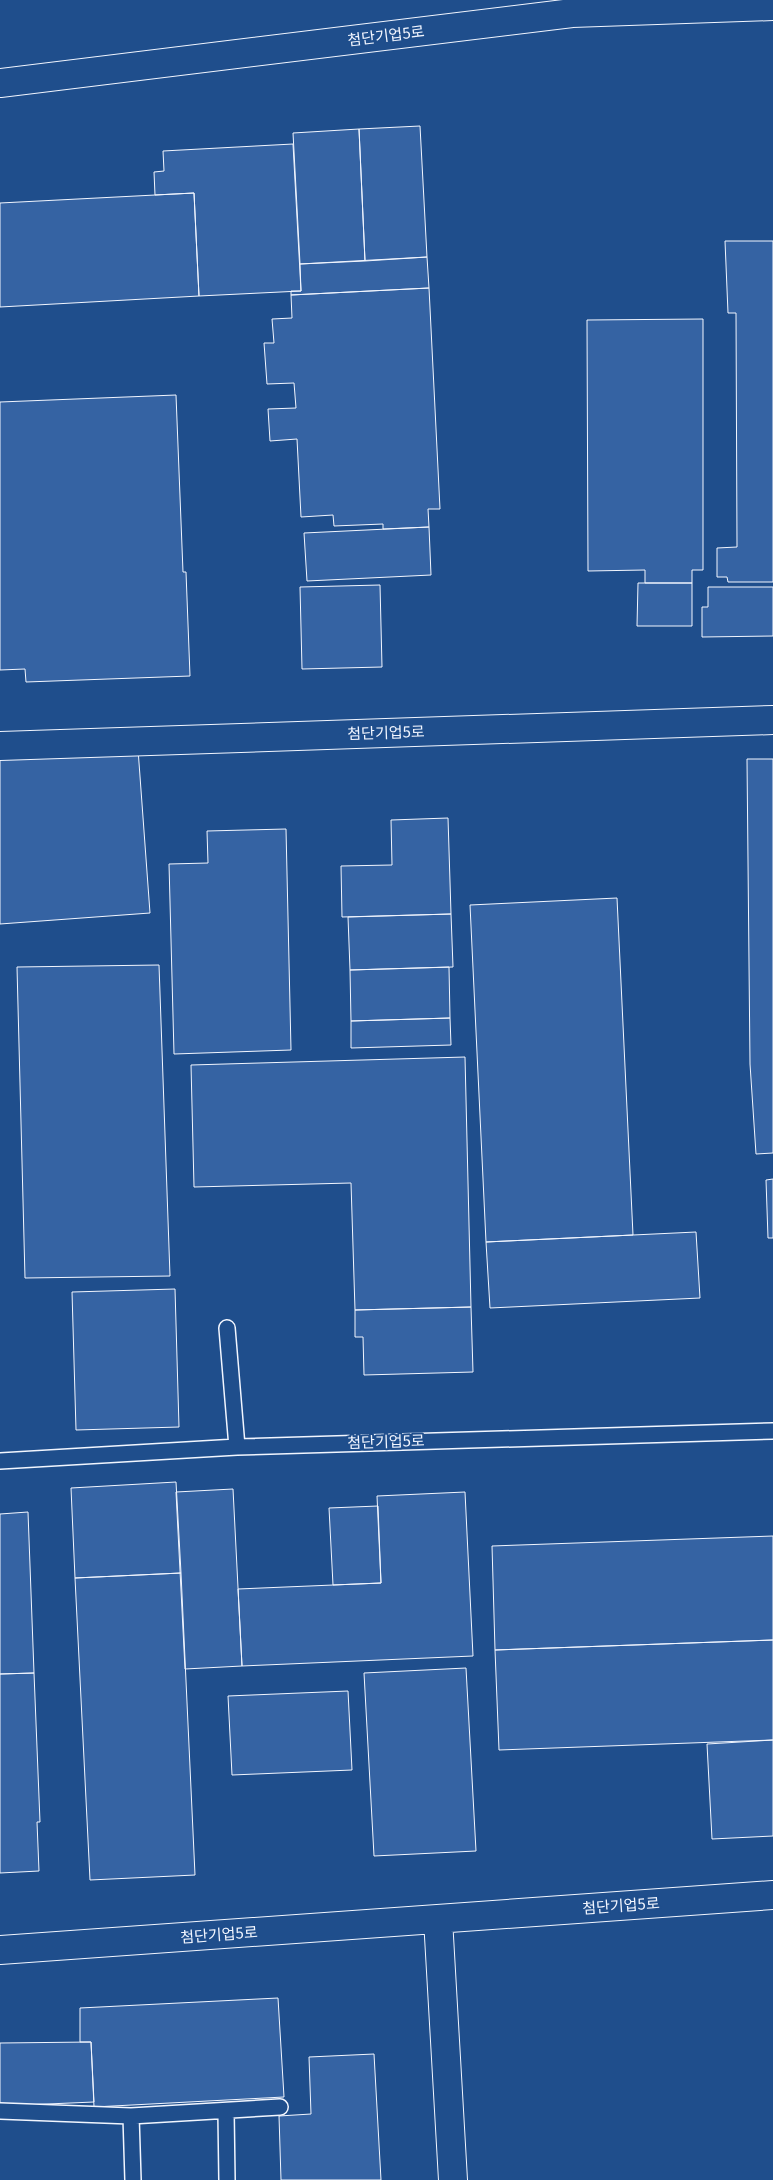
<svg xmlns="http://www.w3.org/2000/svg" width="773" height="2180" font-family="Georgia,'Noto Sans KR',serif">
  <rect width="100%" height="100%" fill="#1f4e8c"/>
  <!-- building -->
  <path fill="#3563a3" stroke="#f2f6ff" d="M420,126l7,131 -62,4 -6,-132z
    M359,129l6,132 -65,3 -7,-131z
    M293,144l8,147 -102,5 -5,-103 -39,2 -1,-23 10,-1 -1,-20z
    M194,193l5,103 -199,11v-104z
    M725,241h48v341h-45l-1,-5h-10v-29l20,-1 -1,-234h-8z
    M427,257l2,31 -138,7v-4h10l-1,-27z
    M429,288l11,221h-12l1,18 -46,2v-5l-49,2 -1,-11 -32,2 -4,-78 -27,2 -2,-32 28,-1 -2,-25 -27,1 -3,-41h10l-2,-24 20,-1 -1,-23z
    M703,319v251h-11v13h-47v-13l-57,1 -1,-251z
    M176,395l7,177h3l4,104 -164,6 -1,-13 -25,1v-268z
    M429,527l2,48 -124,6 -3,-48z
    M638,583h54v43h-55z
    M380,585l2,82 -80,2 -2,-82z
    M708,587h65v49l-71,1v-30h6z
    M138,749l12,164 -150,11v-165z
    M747,759h26v394l-17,1 -6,-90z
    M448,818l3,96 -109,3 -1,-51 51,-1 -1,-45z
    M286,829l5,221 -117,4 -5,-190 39,-1 -1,-32z
    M617,898l16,337 -147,7 -16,-337z
    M451,914l2,53 -103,3 -2,-53z
    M159,965l11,311 -145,2 -8,-311z
    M449,967l1,51 -99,3 -1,-51z
    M450,1018l1,27 -100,3v-27z
    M465,1057l6,250 -116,3 -4,-127 -157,4 -3,-122z
    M773,1179v59h-5l-2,-58z
    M696,1232l4,66 -210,10 -4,-66z
    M175,1289l4,138 -103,3 -4,-138z
    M471,1307l2,65 -109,3 -1,-38h-8v-27z
    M176,1482l5,91 -106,5 -4,-90z
    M233,1489l9,177 -57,3 -9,-177z
    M465,1492l8,164 -231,10 -4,-77 143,-6 -4,-87z
    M378,1506l3,77 -48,2 -4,-77z
    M28,1512l6,161 -34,1v-160z
    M773,1536v104l-278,10 -3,-104z
    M181,1573l14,302 -105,5 -15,-302z
    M773,1640v100l-274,10 -4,-100z
    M466,1668l10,183 -102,5 -10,-183z
    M34,1673l6,149h-3l2,49 -39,2v-199z
    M348,1691l4,79 -120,5 -4,-79z
    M773,1740v96l-61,3 -5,-95z
    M278,1998l6,99 -190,10 -3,-65h-11v-34z
    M91,2042l3,60 -94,4v-63z
    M374,2054l7,126h-100l-2,-64 32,-2 -2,-57z"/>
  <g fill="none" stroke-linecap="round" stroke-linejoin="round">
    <!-- lane casing -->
    <g stroke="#f2f6ff" stroke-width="18">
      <path id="lane" d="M227,1328l10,119
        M0,1461l237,-14 536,-16
        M0,2111l131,5 149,-9
        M226,2112l1,68
        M131,2116l2,64"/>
    </g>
    <!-- street casing -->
    <g stroke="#f2f6ff" stroke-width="30">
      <path id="street" d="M0,83l572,-70 201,-7
        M0,746l773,-26
        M438,1919l15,261
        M0,1950l773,-55"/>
    </g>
    <!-- lane -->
    <use href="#lane" stroke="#1f4e8c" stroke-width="15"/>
    <!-- street -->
    <use href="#street" stroke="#1f4e8c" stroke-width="28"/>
  </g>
  <g text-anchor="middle" stroke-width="4" stroke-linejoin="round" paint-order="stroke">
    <!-- street labels -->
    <g font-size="15" fill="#f2f6ff" stroke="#1f4e8c">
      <text transform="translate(386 36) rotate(-7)" y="5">첨단기업5로</text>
      <text transform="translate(386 733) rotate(-2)" y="5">첨단기업5로</text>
      <text transform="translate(386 1442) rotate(-2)" y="5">첨단기업5로</text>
      <text transform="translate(621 1906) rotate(-4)" y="5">첨단기업5로</text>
      <text transform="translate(219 1935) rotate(-4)" y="5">첨단기업5로</text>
    </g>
  </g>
</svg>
